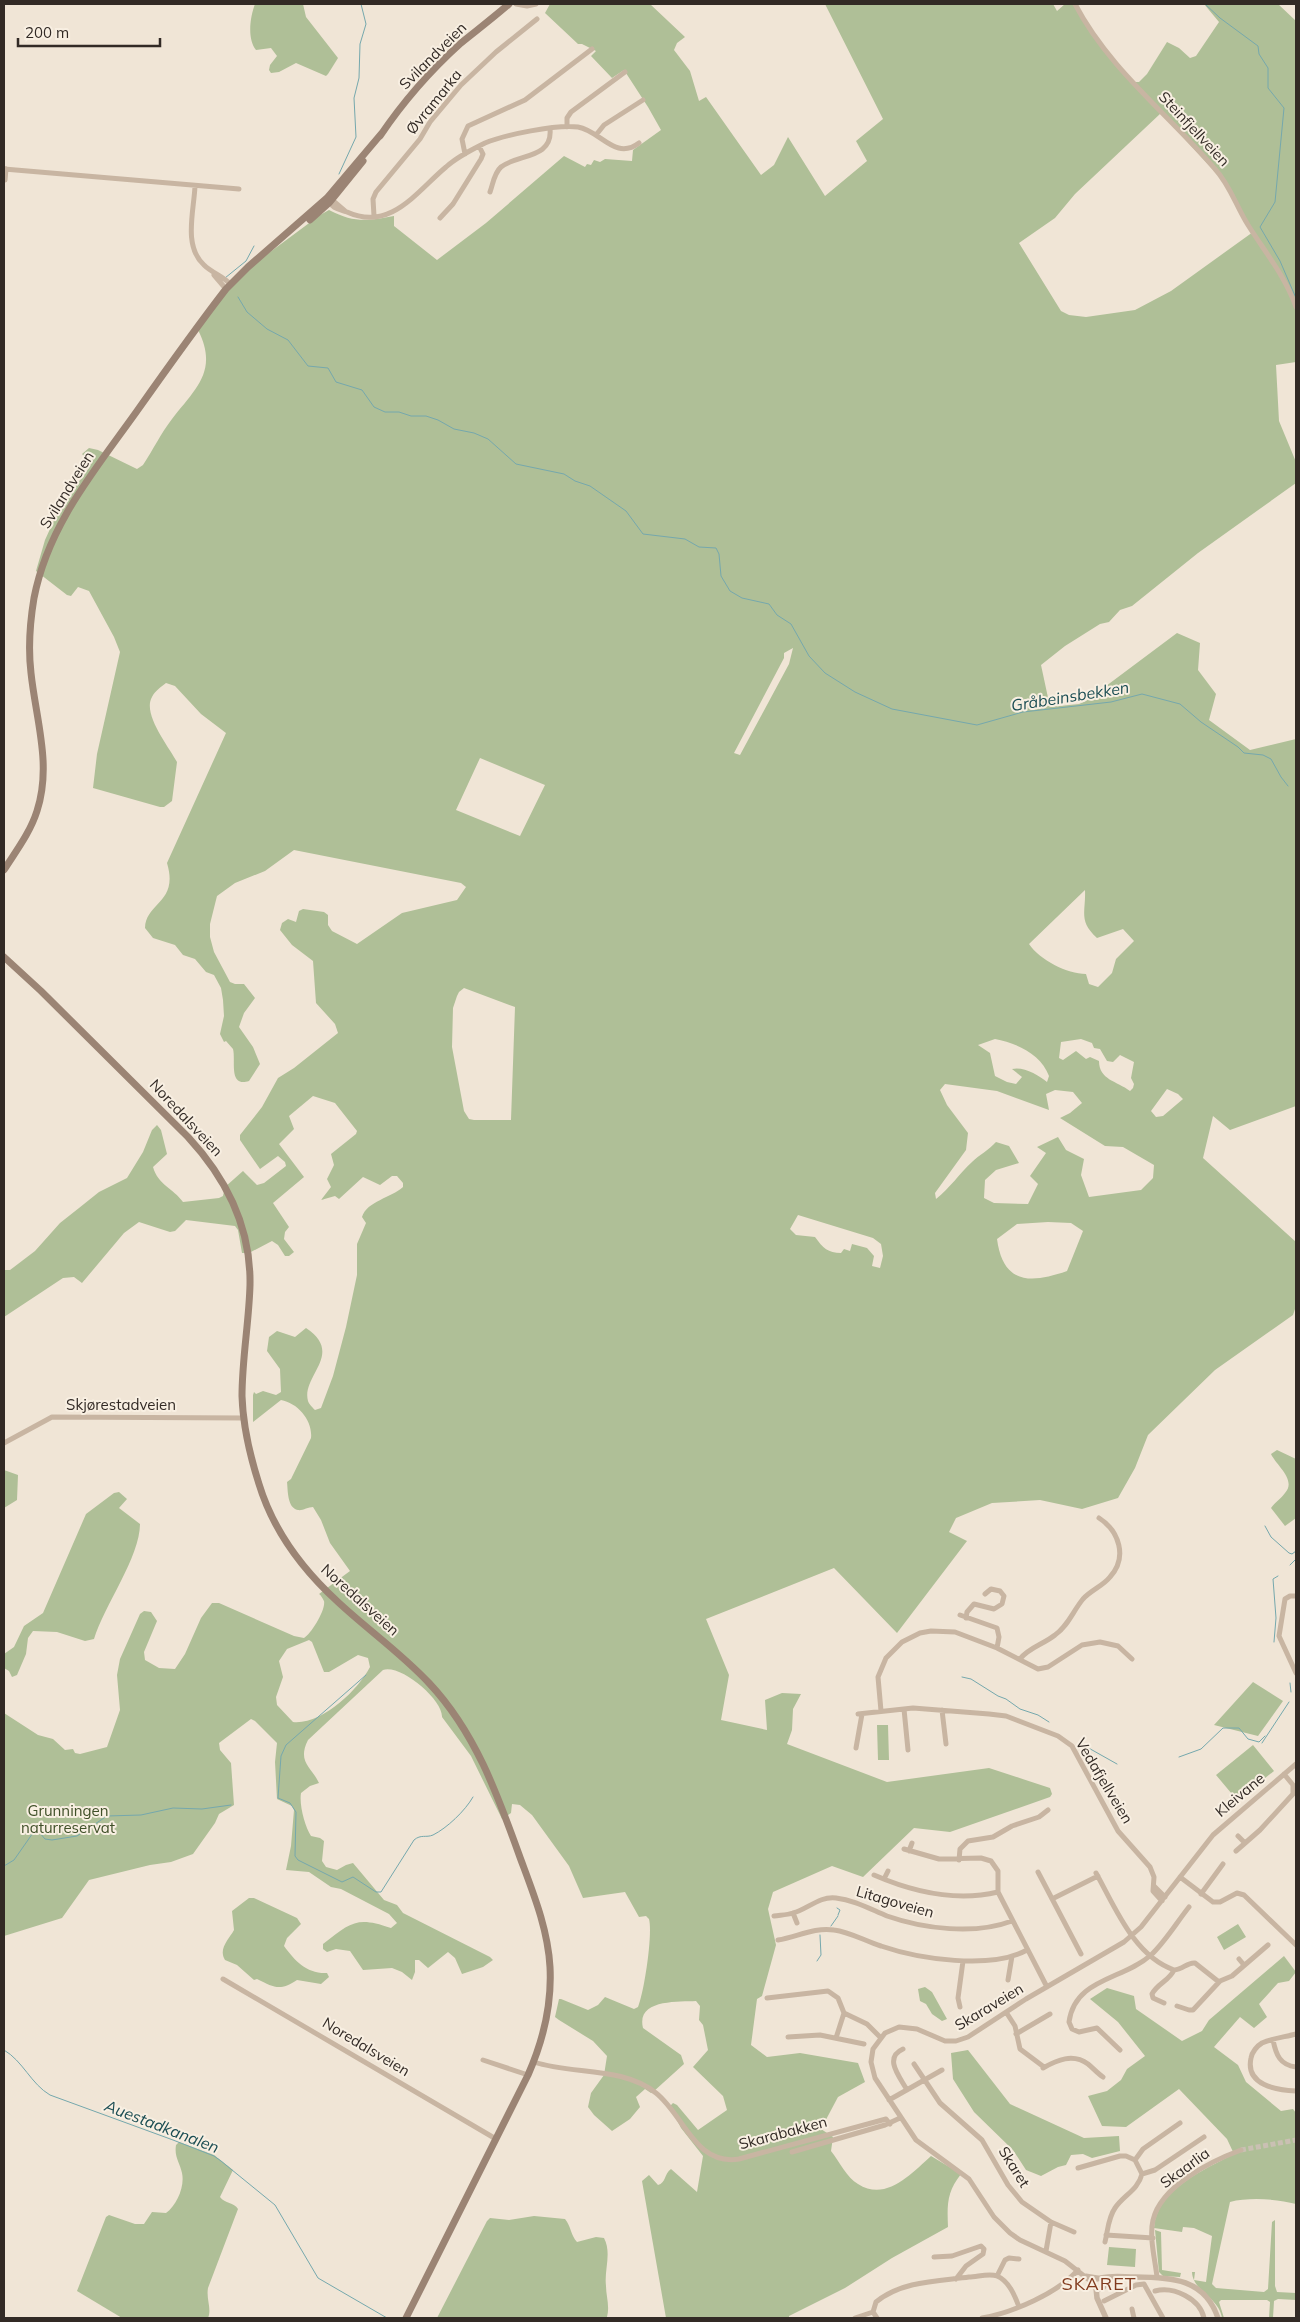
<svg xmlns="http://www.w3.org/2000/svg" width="1300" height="2322" font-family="Mulish,sans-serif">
  <rect width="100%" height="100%" fill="#f0e5d6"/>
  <!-- green -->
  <path fill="#afbf97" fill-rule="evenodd" d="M255,4h48l3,13 32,41 -10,16 -2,2 -30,-13 -17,9 -8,1 -2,-3 1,-5 7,-9 -6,-8 -15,2c-9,-11 -6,-33 -1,-46z
    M550,4h100l35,33 -8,6 -3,7 16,21 9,30 7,-4 55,78 13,-10 14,-28 37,59 42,-35 -11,-20 27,-22 -58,-115h228l4,7 8,-7h10l43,64 17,14h4l8,-8 20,-32 12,6 11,10 6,-2 23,-34 -15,-18h74l18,17v341l-20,3 3,56 17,41v21l-98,70 -66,53 -12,4 -11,12 -9,2 -35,22 -24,19 9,42 29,-3 7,-3 91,-68 23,10 -2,27 18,24 -7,26 41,30 46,-11v367l-66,24 -17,-14 -10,42 93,84v64l-3,9 -78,55 -67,65 -13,33 -17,30 -36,11 -42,-9 -48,3 -36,15 -7,14 18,9 -70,92 -63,-65 -128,51 23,56 -8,45 46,10 -2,-30 17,-7 19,1 -8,15 -1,21 -5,14 100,38 102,-14 61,20 2,6 -2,3 -100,35 -36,-4 -51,49 -31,-11 -59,26 -5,17 8,36 -14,51 -5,3 -6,46 16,12 33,-4 58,10 7,19 -27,15 -17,32 12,8 -2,14c8,10 16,27 27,33 28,18 53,-10 73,-28l30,18c-14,18 -14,30 -13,53l-56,31 -47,30 -56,28v2h-123l-24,-137 7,-6 9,10c8,-2 6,-11 13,-16l26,23 6,-36 -22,-28 -11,-22 3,-3 4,2 21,25 29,-20 -4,-14 -30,-29 15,-17 -5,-25 -4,-5 1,-14 -4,-5c-18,1 -60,-2 -53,27l38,27 3,9 -31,28 -2,1 -6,-4 -9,8 4,10 -10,12 -18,12 -18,-16 -6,-8 3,-14 13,-18 3,-19 -14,-15 -34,-21 -4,-3 4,-18h2l27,11 10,-5 7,-8 29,12 4,-2c6,-14 15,-73 11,-88l-3,-3 -7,1 -14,-25 -42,6 -14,-32 -37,-51 -12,-10 -8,-1 -1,9 -9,6 -31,-63 -29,-39c1,-17 -41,-53 -59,-47l-75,70c-11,22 3,26 11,43l-9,3 -9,7c-2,12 4,34 10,43l9,2 4,3 -2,20 4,6 11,3 9,-5 7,-2 31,37 13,5 6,8 87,44 3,3 -10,7 -21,7 -7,-16 -7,-6 -20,16 -9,-8h-4v12l-3,8 -10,-8 -10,-4 -29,2 -13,-19 -14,-2 -9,3 -4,-3v-5c28,-22 34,-28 68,-16l6,-5 -8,-9 -48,-25 -10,-2 -22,-15 -23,-2 5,-24 3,-36 -2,-4 -15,-7 -2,-37 2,-19 -22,-22 -4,-2 -32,24 1,7 11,13 3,42 -15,9 -4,9 -22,31 -22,8 -21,3 -61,15 -27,38 -58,18v-223l34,22 15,4 12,11 8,-1 2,4 5,1 27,-7 13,-37 -3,-35 3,-16 20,-45 4,-3 7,1 6,9 -13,31 1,8 14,8 16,1 10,-15 16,-36 11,-15h7l75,33 10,2c7,-4 22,-28 20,-37 -1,-2 -3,-6 -5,-7l31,-23 -20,-28 -9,-23 -8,-13c-5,0 -11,4 -15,3 -11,-2 -10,-20 -11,-28l4,-3 20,-41c2,-17 -13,-35 -30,-38l-28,22v-27l1,-3 2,2 7,-3 13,4 5,-3 -1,-23 -13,-18 2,-14 8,-6 18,6 11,-9c39,26 -5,48 2,73 1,3 5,7 7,9l6,-2 12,-32 13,-49 11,-52v-31l9,-21 -4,-6c5,-16 29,-19 41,-30v-4l-6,-7h-5l-12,9 -17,-8 -24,22 -4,-3 -14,4 10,-13 -4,-8 7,-14 -3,-11 25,-20 1,-3 -22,-28 -22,-7 -24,20 5,13 -15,15 25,33 -31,26 16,24 -4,5 -1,7 10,13 -5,4h-4l-7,-11 -6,-4 -23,12h-7l-4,-23 -3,-4 -49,-6 -11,11 -5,1 -31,-10 -15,11 -42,50 -8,-6 -11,1 -59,39v-47h6l4,-3 21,-16 25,-28 19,-15 20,-16 28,-14 16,-26 9,-22 5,-5 4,5 6,24 -14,13c5,18 20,21 30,35l36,-4 4,-2 2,-9 18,-16 14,14 7,-2 22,-17 -1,-4 -7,-6 -18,13 -20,-29v-5l22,-28 16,-29 16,-10 44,-35 -3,-9 -19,-21 -3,-42 -21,-16 -12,-15 2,-7 6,-4 8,3 3,-11 4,-2 21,3 4,3v10l4,6 25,13 45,-31 55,-13 9,-13 -5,-4 -167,-33 -29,21 -30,12 -18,13 -7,28v13l4,15 16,30 5,2h9l11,14 -11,15 -5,14 14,20 7,17 -11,17c-21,7 -13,-21 -16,-32l-7,-8 -2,1 -4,-8 4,-18 -1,-16 -2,-12 -7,-13 -8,-3 -11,-13 -12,-4 -8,-10 -22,-7 -8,-10c1,-26 34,-25 22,-65l59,-130 -25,-19 -26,-28 -9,-3c-5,4 -11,8 -14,14 -10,17 17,50 25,65l-5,39 -8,6h-4l-67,-19 4,-34 23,-102 -6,-15 -25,-46 -11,-4 -7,9 -4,-1 -31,-24 9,-31 15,-33 29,-39 1,-6 -8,-8 7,-6 9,2 39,19 6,-4c10,-15 18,-32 29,-46 23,-30 47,-48 26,-89l27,-37 33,-32 62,-46 9,-5c25,13 38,11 65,6v10l43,34 49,-37 78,-67 21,11 2,-3 4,1 3,-5 6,2 5,-3 27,2 1,-11 28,-20 -13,-23 -24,-37 -12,8 -21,-22 5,-5 -14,-7h-4l-33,-31zM1161,113l66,72 26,47 -82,59 -36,19 -49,7 -17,-2 -8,-4 -42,-68 36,-25 20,-24zM793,648l-4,16 -49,91 -6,-2 50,-95v-5zM480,758l65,27 -25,51 -64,-26zM1085,890c1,22 -7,31 12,48l26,-9 11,12 -18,18 -4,14 -14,14 -9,-3 -3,-10c-19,0 -46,-14 -57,-30zM464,988l51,19 -4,113h-37l-5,-1 -5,-8 -12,-64 1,-39 4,-12 2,-4zM995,1039c21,4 46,15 54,37l-2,6c-8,-7 -24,-16 -35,-13l10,8 -6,7 -9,-2 -12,-6 -5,-23 -12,-8zM1081,1039l11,4 2,5 6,1 7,12 6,1 7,-7 14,7 -3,16 3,6 -1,4 -3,3c-13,-10 -31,-11 -31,-30l-9,-4 -4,2 -10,-8 -13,9 -4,-2 2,-16zM945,1084l52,7 52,19 -3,-16 9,-4 18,2 9,11 -12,10 -10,5 45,28 18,1 31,18 -1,13 -12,12 -52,7 -8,-22 3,-16 -18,-9 -8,-13 -21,10 9,6 -16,23 8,8 -10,20 -34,-1 -10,-5 1,-18 11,-10 23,-7 -10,-17 -13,-4c-7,8 -17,13 -24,20 -13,12 -22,26 -36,37l-1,-6 31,-43 2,-17 -21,-28 -7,-15zM1167,1089l11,5 5,5 -20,17 -7,1 -5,-6zM798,1215l75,23 8,6 2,12 -3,12 -8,-2 2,-10 -7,-8 -15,-4 -2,7 -6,-2 -3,4c-13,0 -18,-5 -26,-16l-19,-2 -6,-6zM1048,1222l23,1 12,8 -16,40c-37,13 -64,13 -70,-32l20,-15zM309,1640l3,2 12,30h5l29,-17 10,3 2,9c-12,23 -48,58 -77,55l-16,-17 -1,-8 7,-20 -4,-16 8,-12z
    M1277,1450l19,9v59l-11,8 -14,-18c4,-6 10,-9 14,-15 12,-13 -9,-28 -14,-39z
    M4,1470l14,5 -1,25 -13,8z
    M119,1492l8,7 -8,9 21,16c0,33 -36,82 -46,115l-9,2 -28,-9 -24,-1 -5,7 -2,16 -9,21 -5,2 -3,-6 -5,-3v-14l10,-7 10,-21 19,-13 43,-99 28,-21z
    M1253,1682l30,19 -25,35 -44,-11z
    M877,1725h11l1,35h-11z
    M1253,1745l21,26 -37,29 -21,-25z
    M249,1898h5l43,20 4,6 -14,14 -3,8c11,15 23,28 43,27l2,4 -8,7 -24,-4c-17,11 -22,8 -40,-1l-3,1 -17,-15 -12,-5c-7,-11 4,-21 9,-30l-2,-19z
    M1238,1924l8,13 -22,13 -7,-13z
    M1284,1956l12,16 -7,9 -11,2 -19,21 8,13 -13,11 -14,-11 -26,30 24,18 8,17 35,29 12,-2 3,4v91c-18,-5 -47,-7 -66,-2l-18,82 4,4 48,4 4,-3 4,-67 3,-2v66l2,6 19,1v7l-18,-1 -4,2 -1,17h-4l1,-16 -3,-2h-46l-2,2 5,16h-2c-3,-21 -29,-26 -30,-46h3l-1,8 12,2 6,-46 -18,-8 -11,-1 -1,5 -28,-4c2,-38 51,-59 80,-74l-7,-15 -48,-50 -53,38 -24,-1 -14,-30 19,-5 14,-11 6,-11 18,-13 -27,-34 -28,-23 17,-11 27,8 2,13 46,32 20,-10 7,-11z
    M925,1987l7,5 15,27 -5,2 -10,-7 -6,-10 -6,-3 -2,-12z
    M968,2050l42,54 74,34 35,-2 1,15 -28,7 -9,-4 -12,1 -5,10 -8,2 -17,9 -15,-6 -13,-20 -39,-38 -21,-33 -2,-26z
    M179,2142l35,13 19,15 -13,27c5,7 14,5 18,12l-30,79c-2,11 4,21 0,30h-86l-45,-27 29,-74 3,-2 26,9h9l8,-12 14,1c11,-8 19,-27 16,-40 -2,-10 -8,-16 -6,-28z
    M534,2216l31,3c6,7 6,17 12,23l19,-5 8,1c8,15 0,32 2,48 0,10 4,20 1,31l-170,1 50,-97 3,-3 19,2z
    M1155,2230l6,2 1,38 19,3 -1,4 -17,-1 -4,-4z
    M1109,2247l27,2 -1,18 -28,-2z"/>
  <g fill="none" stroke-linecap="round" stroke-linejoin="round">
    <!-- stream -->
    <path stroke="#75a8ad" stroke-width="1" d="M1205,4l15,14 38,28 1,8 9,14v20l16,20 -9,94 -15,25 20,34 16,37
      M339,174l17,-37 -2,-39 5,-20 1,-34 6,-20 -5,-20
      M225,278l21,-17 8,-15
      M238,297l9,15 20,17 21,11 20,26 20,2 8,14 26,8 12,17 11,5h14l12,4h15l12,4 16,9 20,4 14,6 28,25 48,10 11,7 15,5 36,25 17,23 42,5 14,8 17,1 3,6 2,22 9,15 12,7 27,6 8,11 14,9 18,32 16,17 30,19 37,17 85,16 46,-13 88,-10 31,-8 38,10 21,18 37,25 6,6 19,2 8,4 10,18 7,9
      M1265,1526l6,11 18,16 3,1 4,-3
      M1290,1565l6,-6
      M1274,1642l2,-24 -3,-39 5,-3
      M366,1675l-80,70 -5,11 -3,42 12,5 6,9 -1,44 3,4 44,22 11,-5 23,15h5l33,-52c7,-6 12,-2 19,-5 14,-7 32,-24 40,-38
      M962,1677l9,2 27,17 8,3 14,10 18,6 11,7
      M1290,1683l1,9
      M1262,1743l27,-41
      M1085,1746l32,18
      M1179,1757l22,-8 22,-21h16l9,11 11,3 6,-6
      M4,1866l10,-6 21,-30 4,2 6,7 7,1 25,-4 30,-20 34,-1 32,-7 29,1 29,-4
      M837,1908l3,2 -2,5
      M831,1926l7,-10
      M817,1961l4,-6 -1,-20
      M4,2050c19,11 27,34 46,45l123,45 41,16 7,5 54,44 43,73 69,40"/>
    <!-- minor-tunnel -->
    <path stroke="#cac0b3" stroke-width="5" stroke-dasharray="5 2.5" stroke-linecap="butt" d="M1241,2150l55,-10"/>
    <!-- minor -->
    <path stroke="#c8b5a2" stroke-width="5" d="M516,4l11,2 9,-2
      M1075,4c34,65 93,110 140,165 15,16 21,37 33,56 17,27 37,51 48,82
      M567,127v-9l4,-6 54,-40
      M596,135l8,-10 39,-25
      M465,154l-3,-15 6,-13 57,-26 67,-51
      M4,169l235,20
      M5,180l1,-11
      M195,186c-1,25 -12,60 9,79 8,8 19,11 26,19
      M490,192c3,-8 4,-19 11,-25 16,-13 52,-8 49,-38
      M331,199l14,12
      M328,201c5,8 11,8 19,11 44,20 70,-21 99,-45 11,-10 25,-17 39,-24 19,-8 72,-19 93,-16 23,4 37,34 61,16
      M374,216l-1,-17 3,-7 44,-53 10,-17 31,-37 35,-33 41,-33
      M440,218l13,-14 28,-45 2,-5 -4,-8
      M214,275l12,14
      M4,1443l48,-26 192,1
      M1296,1596h-6l-5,3 -6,37 17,37
      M960,1615l37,13 2,9 -2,11
      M966,1618l1,-6 7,-8 20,5 8,-5 2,-8 -4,-5 -9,-2 -6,5
      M1020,1659c8,-11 24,-15 35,-24 13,-9 18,-24 28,-36 8,-9 20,-13 27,-22 18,-20 9,-46 -11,-59
      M904,1709l4,41
      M942,1710l4,34
      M881,1711l-3,-34 8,-19 16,-16 18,-9 11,-2 24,1 42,16 41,21 10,-2 34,-22 18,-3 18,4 14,13
      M858,1714l55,-6 76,6 17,2 52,20 14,10 46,85 32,36 4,10 -1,14 9,10
      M856,1748l6,-34
      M1238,1836l7,7
      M904,1849l35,10 42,-1 10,3 7,10v21l49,95
      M909,1851l3,-8
      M1236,1851l24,-21 33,-36v-9l-9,-11
      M959,1860l1,-11 8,-8 25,-4 19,-11 27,-9 9,-7
      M1038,1872l43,82
      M1096,1873c19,34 38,83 78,97 9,0 13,-8 21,-7l24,19
      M874,1875c39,17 82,27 124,17
      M1180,1877l33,25h7l17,-9 7,2 52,50
      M884,1879l4,-8
      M1154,1886l11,11
      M1201,1894l22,-30
      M1052,1899l46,-23
      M793,1913l4,10
      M774,1916c6,-1 13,-1 19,-3 15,-4 26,-17 43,-15 18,2 34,11 51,18 37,13 88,19 125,5
      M778,1940c19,-3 36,-13 56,-10 16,2 31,11 47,16 38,13 110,24 146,4
      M1239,1959l5,6
      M223,1979l273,160
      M1008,1980l4,-24
      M767,1998l61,-7 10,7 6,15
      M1164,2003l-11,-5 -1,-4c6,-11 17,-13 22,-24
      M1177,2006l12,4h4l27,-29 12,-5 36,-31
      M960,2007l-2,-9 5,-37
      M1006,2012l9,14 5,23 24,18
      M1016,2034l34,-20
      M1296,2034c-11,3 -23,4 -34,9 -5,3 -10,9 -11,15 -6,27 25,32 45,33
      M788,2037l32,-2 44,9
      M836,2038l8,-25 23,11 13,13
      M1273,2040c3,15 7,25 23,27
      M903,2049c-20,9 -3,28 4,41
      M1120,2050l-23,-22 -18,4 -7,-3 -3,-7c6,-44 54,-42 82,-67 14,-13 26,-33 38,-48
      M483,2060l45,15
      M534,2062c39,13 88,4 122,31 28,22 39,73 83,66l147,-40 4,5
      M914,2064l26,39 42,37 26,45 14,17 29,20 23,10
      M1043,2068c14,-8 30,-15 45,-4 5,4 9,9 15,13
      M889,2100l53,-30
      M792,2152l93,-27 15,-7
      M1078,2168l42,-12h6l9,4 8,-11 37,-26
      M1142,2174l13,-4 49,-33
      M1106,2235l47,3
      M1105,2242c3,-12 3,-24 10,-34 9,-13 23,-18 27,-34l-7,-14
      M1046,2251l5,-29
      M934,2257l18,-1 29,-10 3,3 -1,5 -17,12 -10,13
      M997,2276l8,-16 4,-2 10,1
      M1086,2276l12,2
      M1157,2277c-2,-18 -8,-40 -4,-57 8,-34 58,-59 88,-70
      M1093,2283l-28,-22 -45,-21 -10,-7 -16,-16 -25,-38 -53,-39 -41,-62 -4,-16 2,-13 12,-16 14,-6 18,2 28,12h11l12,-4 58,-38 98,-57 17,-15 72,-92 83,-71
      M1155,2291c19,-5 45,8 49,27
      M1104,2301l32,-16 8,-1 19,34
      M1132,2309l2,9
      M855,2318l18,-6
      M877,2318l-4,-6 3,-10c25,-21 63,-21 93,-25 8,0 20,-4 28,-1 12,5 18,20 22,31
      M982,2318c30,-5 76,-25 96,-48"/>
    <!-- tertiary -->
    <path stroke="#c8b5a2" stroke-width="5.5" d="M1101,2278c12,-3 22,-1 34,-1 37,0 70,2 83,41
      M1093.5 2284a5.5 5.5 0 1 1 11 0a5.5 5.5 0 1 1-11 0Z
      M1096,2288l1,10 9,20"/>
    <!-- secondary -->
    <path stroke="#9b8474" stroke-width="7" d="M380,136c23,-34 51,-66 81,-93 16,-13 32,-25 48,-39
      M310,220l19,-17 34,-42
      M4,870c12,-19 26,-37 33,-59 15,-46 -1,-91 -6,-138 -3,-25 -1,-51 3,-75 14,-73 61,-128 103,-187 29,-41 58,-82 89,-122l22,-22 79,-69 55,-65
      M4,957l37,34 147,146c38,41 63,91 62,148 -1,37 -8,74 -8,111 1,30 8,60 17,88 14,46 44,86 79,118 30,28 63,51 91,81 47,50 69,113 92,177 13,35 27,70 29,107 2,38 -7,74 -22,108l-122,243"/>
  </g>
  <g text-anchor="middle" stroke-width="4" stroke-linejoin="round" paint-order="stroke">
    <!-- street labels -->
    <g font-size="15" fill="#322a25" stroke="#f8efe2">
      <text transform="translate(433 56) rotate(-45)" y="5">Svilandveien</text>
      <text transform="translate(434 102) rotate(-51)" y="5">Øvramarka</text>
      <text transform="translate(1194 129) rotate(47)" y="5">Steinfjellveien</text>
      <text transform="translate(67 490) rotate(-58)" y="5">Svilandveien</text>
      <text transform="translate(186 1118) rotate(47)" y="5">Noredalsveien</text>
      <text x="121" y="1410">Skjørestadveien</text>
      <text transform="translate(360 1600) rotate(42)" y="5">Noredalsveien</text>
      <text transform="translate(1104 1781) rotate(59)" y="5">Vedafjellveien</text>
      <text transform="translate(1240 1795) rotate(-40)" y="5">Kleivane</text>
      <text transform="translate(895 1902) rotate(16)" y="5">Litagoveien</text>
      <text transform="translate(989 2007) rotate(-31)" y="5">Skaraveien</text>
      <text transform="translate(366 2047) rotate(31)" y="5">Noredalsveien</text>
      <text transform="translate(783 2133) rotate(-15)" y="5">Skarabakken</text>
      <text transform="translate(1014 2167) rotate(58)" y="5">Skaret</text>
      <text transform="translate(1185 2168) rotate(-36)" y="5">Skaarlia</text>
    </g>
    <!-- park labels -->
    <g font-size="15" fill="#405029" stroke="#f8efe2">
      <text x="68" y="1816">Grunningen<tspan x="68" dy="17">naturreservat</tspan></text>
    </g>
    <!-- water labels -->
    <g font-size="16" font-style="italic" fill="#1b4d53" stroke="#f8efe2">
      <text transform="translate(1070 696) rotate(-9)" y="6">Gråbeinsbekken</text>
      <text transform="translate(162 2126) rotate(21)" y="6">Auestadkanalen</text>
    </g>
    <!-- quarter labels -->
    <g font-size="18" letter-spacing="1" fill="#813b1e" stroke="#f8efe2">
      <text x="1099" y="2290">SKARET</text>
    </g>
  </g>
  <!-- border -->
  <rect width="1300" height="2322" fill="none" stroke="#322a25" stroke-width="10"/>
  <!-- scale -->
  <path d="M18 38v8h142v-8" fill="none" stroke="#322a25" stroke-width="2.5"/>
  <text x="25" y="38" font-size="15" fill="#322a25" stroke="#f8efe2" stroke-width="4" paint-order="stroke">200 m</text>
</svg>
